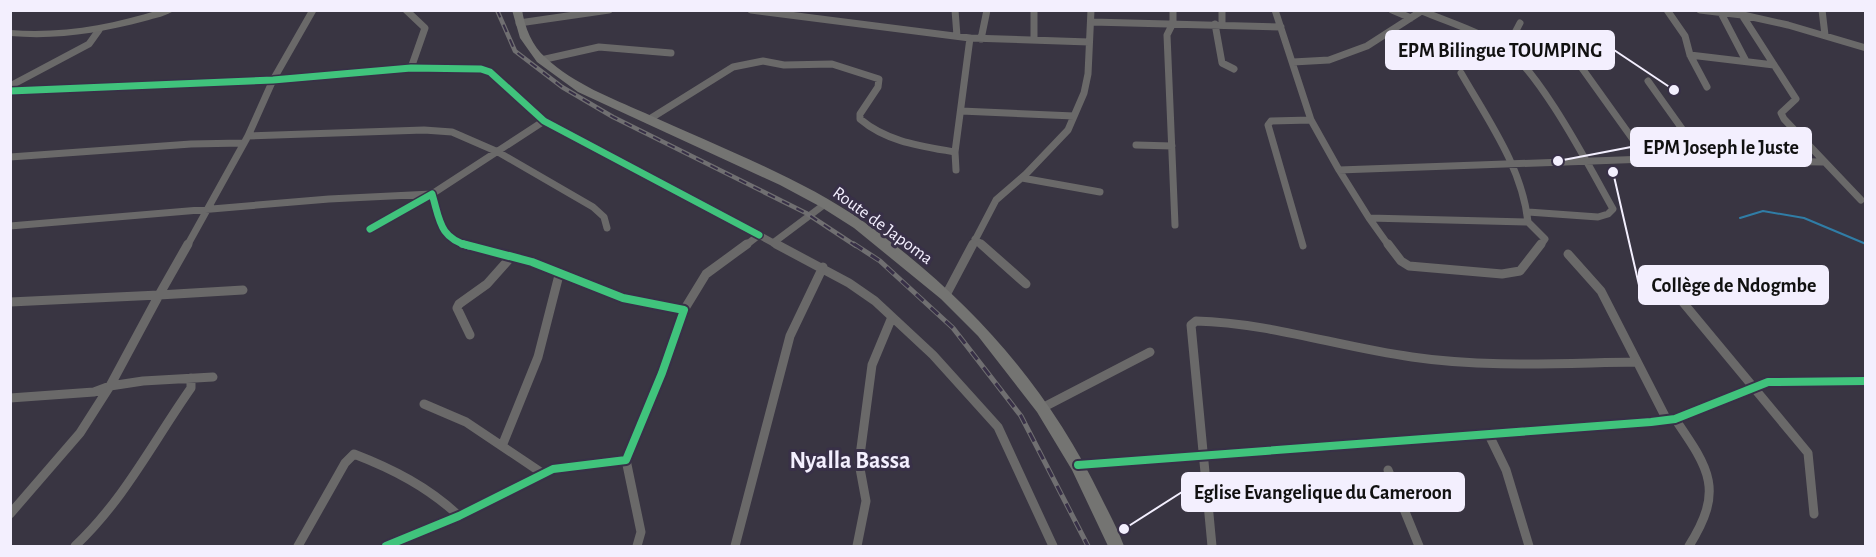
<svg xmlns="http://www.w3.org/2000/svg" width="1876" height="557" font-family="'Alegreya Sans',sans-serif">
  <rect width="100%" height="100%" fill="#393542"/>
  <g fill="none" stroke-linecap="round" stroke-linejoin="round">
    <!-- stream -->
    <path stroke="#307da6" stroke-width="2" d="M1740,218l23,-7 41,7 62,26"/>
    <!-- minor-far1 -->
    <path stroke="#6a6969" stroke-width="7" d="M406,10l19,18 -14,40
      M751,10l219,28 -15,114 1,18
      M955,10l2,26
      M1034,10v30
      M1173,10v13l-6,12 8,190
      M1222,10v14
      M1275,10l36,110 28,50 308,-11 175,3
      M1392,10l19,8
      M1667,10l18,26 5,19 17,32
      M1700,10l42,5 54,84 -15,14 3,6 77,81
      M1822,10l3,25
      M1422,11c26,11 56,20 80,35 36,21 89,124 111,163l-5,5 -10,3 -70,-5
      M1721,13l25,48
      M1743,15l45,10 78,23
      M1092,22l189,5
      M519,23l90,-13
      M1215,24l7,39 12,6
      M970,38l119,4
      M981,39l6,-29
      M1507,48l13,-25
      M1690,55l84,10
      M541,60l58,-13 72,6
      M1293,62l36,-2 38,-14 56,-36
      M1579,64l68,95
      M1648,81l57,80
      M10,86l79,-42 10,-14
      M10,91l263,-11 138,-12 70,1 9,3 54,49 215,114
      M961,111l113,5
      M648,120l85,-53 30,-6 21,4 48,-1 47,15 -1,8 -18,27v5c27,23 61,27 95,33
      M248,136l176,-6 28,2 46,20 95,55 11,10 3,11
      M1136,145l36,1
      M10,157l181,-13 52,-1
      M1339,170l30,48 159,4c-6,-55 -40,-102 -67,-149
      M1022,178l78,14
      M1369,218l20,28
      M1528,222l17,17 -5,7
      M10,226l319,-27 103,-5 112,-73
      M370,229l62,-35c8,26 7,44 37,52
      M975,239l8,7
      M773,243l52,-39
      M187,246l61,-110 25,-56 40,-70
      M745,246l14,-11 20,11
      M972,246l24,-46 30,-26 42,-44 16,-37 4,-19 3,-64
      M1303,246l-35,-121 3,-4 40,-1"/>
    <!-- minor -->
    <path stroke="#6a6969" stroke-width="9" d="M776,244l73,39 26,18 58,54 65,72 55,119
      M981,244l45,40
      M1388,244l13,17 8,5 93,8 18,-3 21,-27
      M1568,254l33,37 66,129
      M1676,294l132,159 6,61
      M946,295l27,-51
      M10,302l149,-7 29,-51
      M684,310l22,-36 41,-30
      M470,335l-13,-27 2,-4 28,-20 24,-27
      M10,398l84,-6 16,-6 33,-5 70,-4
      M424,404l42,18 76,51
      M1042,408l108,-56
      M1675,419c35,51 49,71 14,127
      M1489,435l17,35 23,76
      M502,446l36,-89 21,-82
      M626,460l15,72 -4,14
      M1078,465l573,-43 24,-3 93,-37 98,-1
      M1388,470l31,76
      M10,514l70,-81 30,-47 49,-91 84,-5
      M75,546c49,-46 78,-104 116,-158v-10
      M298,546l47,-83 9,-9c39,15 74,33 105,62
      M386,546l73,-30 94,-47 73,-9 36,-87 22,-63 -61,-12 -91,-36 -69,-18
      M735,546l55,-210 33,-69
      M857,546l9,-45 -7,-38 13,-98 20,-48
      M1212,546l-21,-221 5,-4c74,2 143,26 216,36 74,11 149,6 224,5"/>
    <!-- secondary -->
    <path fill="#6d6c6a" fill-rule="evenodd" d="M159,10h16c-8,6 -20,8 -30,11 -45,12 -88,19 -135,15v-6c52,4 100,-5 149,-20z"/>
    <!-- primary -->
    <path fill="#747472" fill-rule="evenodd" d="M512,10h10c3,18 10,36 24,48 28,26 65,40 99,55 71,33 155,64 219,109 101,72 183,162 237,275 8,16 17,33 23,49h-16l-36,-76 -35,-58 -59,-76 -37,-37 -87,-71 -33,-21 -41,-22 -202,-93 -41,-30 -17,-24z"/>
    <!-- rail-far1 casing -->
    <g stroke="#706f71" stroke-width="4.5">
      <path id="rail-far1" d="M497,10l18,41 47,36 51,30 193,96 50,33"/>
    </g>
    <!-- rail casing -->
    <g stroke="#706f71" stroke-width="5">
      <path id="rail" d="M854,244l26,17 73,67 68,88 67,130"/>
    </g>
    <!-- rail-far1 -->
    <use href="#rail-far1" stroke="#383047" stroke-width="2" stroke-dasharray="8" stroke-linecap="butt"/>
    <!-- rail -->
    <use href="#rail" stroke="#383047" stroke-width="3" stroke-dasharray="10" stroke-linecap="butt"/>
    <!-- cycleway-far1 casing -->
    <g stroke="#383047" stroke-width="10">
      <path id="cycleway-far1" d="M10,91l263,-11 138,-12 70,1 9,3 54,49 215,114
        M370,229l62,-35c8,26 7,44 37,52"/>
    </g>
    <!-- cycleway casing -->
    <g stroke="#383047" stroke-width="12">
      <path id="cycleway" d="M1078,465l573,-43 24,-3 93,-37 98,-1
        M386,546l73,-30 94,-47 73,-9 36,-87 22,-63 -61,-12 -91,-36 -69,-18"/>
    </g>
    <!-- cycleway-far1 -->
    <use href="#cycleway-far1" stroke="#40c37c" stroke-width="7"/>
    <!-- cycleway -->
    <use href="#cycleway" stroke="#40c37c" stroke-width="8"/>
  </g>
  <g text-anchor="middle" stroke-width="6" stroke-linejoin="round" paint-order="stroke">
    <!-- street labels -->
    <g font-size="18" fill="#f3effe" stroke="#383047">
      <text transform="translate(883 225) rotate(36)" y="6">Route de Japoma</text>
    </g>
    <!-- district labels -->
    <g font-size="24" font-weight="bold" fill="#f3effe" stroke="#383047">
      <text x="850" y="468">Nyalla Bassa</text>
    </g>
  </g>
  <!-- callouts -->
  <path fill="none" stroke="#f3effe" stroke-width="2" d="M1674 90L1614 50M1558 161L1631 147M1613 172L1639 285M1124 529L1182 492"/>
  <g fill="#f3effe" stroke="#383047" stroke-width="2">
    <circle cx="1674" cy="90" r="6"/>
    <circle cx="1558" cy="161" r="6"/>
    <circle cx="1613" cy="172" r="6"/>
    <circle cx="1124" cy="529" r="6"/>
  </g>
  <g fill="#f3effe" stroke="#f3effe" stroke-width="2">
    <rect x="1386" y="31" width="228" height="38" rx="6"/>
    <rect x="1631" y="128" width="180" height="38" rx="6"/>
    <rect x="1639" y="266" width="189" height="38" rx="6"/>
    <rect x="1182" y="473" width="282" height="38" rx="6"/>
  </g>
  <g font-size="20" text-anchor="middle" font-weight="bold" fill="#111">
    <text x="1500" y="57">EPM Bilingue TOUMPING</text>
    <text x="1721" y="154">EPM Joseph le Juste</text>
    <text x="1734" y="292">Collège de Ndogmbe</text>
    <text x="1323" y="499">Eglise Evangelique du Cameroon</text>
  </g>
  <!-- border -->
  <rect width="1876" height="557" fill="none" stroke="#f3effe" stroke-width="24"/>
</svg>
